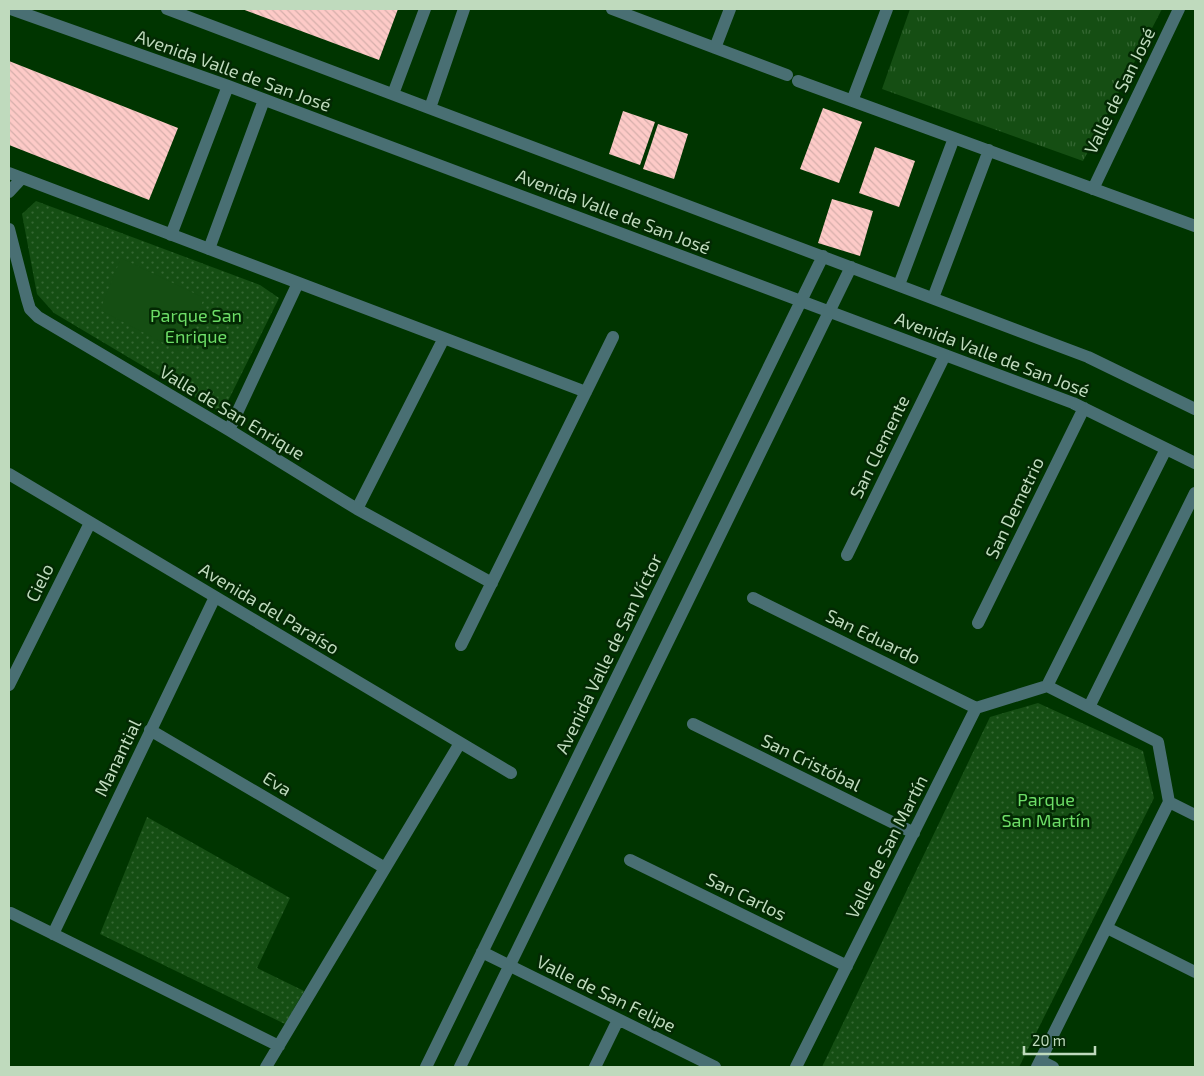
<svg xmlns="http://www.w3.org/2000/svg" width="1204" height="1076" font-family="'Exo 2',sans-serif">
  <defs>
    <pattern id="grass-tufts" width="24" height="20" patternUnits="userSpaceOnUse" patternTransform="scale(1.25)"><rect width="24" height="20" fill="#154e13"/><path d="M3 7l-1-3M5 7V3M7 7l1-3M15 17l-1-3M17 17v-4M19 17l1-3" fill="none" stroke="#356733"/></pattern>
    <pattern id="park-dots" width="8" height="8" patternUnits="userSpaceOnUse" patternTransform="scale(1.25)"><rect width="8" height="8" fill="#154e13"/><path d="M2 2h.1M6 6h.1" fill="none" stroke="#356733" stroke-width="1.8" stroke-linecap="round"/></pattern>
    <pattern id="building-back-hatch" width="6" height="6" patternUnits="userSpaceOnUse" patternTransform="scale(1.25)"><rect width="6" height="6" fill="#fdcac7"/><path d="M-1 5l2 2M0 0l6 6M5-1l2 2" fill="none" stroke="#d6afab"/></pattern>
  </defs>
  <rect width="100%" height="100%" fill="#003500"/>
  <!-- grass -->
  <path fill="url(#grass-tufts)" d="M910,9h252l-79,152 -201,-72z"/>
  <!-- park -->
  <path fill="url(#park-dots)" d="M36,201l224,84 19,13 -57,115 -168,-100 -17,-19 -15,-80z
    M1038,703l105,48 11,47 -135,269h-197l168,-350z
    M147,817l143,81 -33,70 47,23 -19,33 -185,-90z"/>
  <!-- pitch -->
  <path fill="#154e13" d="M121,258l83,40 -23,54 -81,-42z"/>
  <!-- building -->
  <path fill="url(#building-back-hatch)" d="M242,9h156l-19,51z
    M9,61l169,67 -29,72 -140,-55z
    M823,108l39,14 -23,61 -39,-14z
    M623,111l32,11 -15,43 -31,-11z
    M658,124l30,10 -14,45 -31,-10z
    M875,147l40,14 -16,46 -40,-14z
    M832,199l41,12 -13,45 -42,-13z"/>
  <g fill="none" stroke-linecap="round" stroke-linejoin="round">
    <!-- minor -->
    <path stroke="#496f73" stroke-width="12" d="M11,9l217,77 845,317 122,60
      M167,9l921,348 107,52
      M612,9l175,66
      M715,48l15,-39
      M798,81l397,145
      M393,94l32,-85
      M852,101l35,-92
      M430,108l34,-99
      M9,173l577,219
      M1093,189l86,-180
      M9,192l13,-14
      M9,229l18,70 3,10 8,8 191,113 128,79 135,74
      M171,235l57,-149
      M209,249l55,-149
      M899,285l55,-147
      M933,298l56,-148
      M229,430l69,-147
      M9,474l502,299
      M357,509l87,-171
      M847,555l98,-200
      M753,598l223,110
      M978,623l106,-215
      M461,645l152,-308
      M9,685l81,-162
      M1047,686l119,-237
      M1089,707l106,-214
      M693,724l221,109
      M150,730l235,138
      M1169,802l26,13
      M630,860l217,106
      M11,913l268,133
      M1107,928l88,44
      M53,934l162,-337
      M482,952l233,115
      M1041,1061l12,6
      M266,1067l194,-324
      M426,1067l397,-811
      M460,1067l391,-800
      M595,1067l23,-47
      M796,1067l180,-359 71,-22 111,56 11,60 -132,265"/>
  </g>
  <g text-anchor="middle" stroke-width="5" stroke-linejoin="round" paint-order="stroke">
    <!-- street labels -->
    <g font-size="18" fill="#bfdabd" stroke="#032903">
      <text transform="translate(233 71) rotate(20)" y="6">Avenida Valle de San José</text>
      <text transform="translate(1120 91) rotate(-64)" y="6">Valle de San José</text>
      <text transform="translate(613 212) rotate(21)" y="6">Avenida Valle de San José</text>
      <text transform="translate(992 355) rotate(21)" y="6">Avenida Valle de San José</text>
      <text transform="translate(232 413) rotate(31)" y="6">Valle de San Enrique</text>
      <text transform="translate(880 447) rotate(-64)" y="6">San Clemente</text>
      <text transform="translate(1015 508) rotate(-64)" y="6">San Demetrio</text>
      <text transform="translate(40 583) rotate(-64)" y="6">Cielo</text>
      <text transform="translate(269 609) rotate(31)" y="6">Avenida del Paraíso</text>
      <text transform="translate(873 637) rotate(26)" y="6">San Eduardo</text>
      <text transform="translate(609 654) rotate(-64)" y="6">Avenida Valle de San Víctor</text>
      <text transform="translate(118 758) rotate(-64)" y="6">Manantial</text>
      <text transform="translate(811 763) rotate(26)" y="6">San Cristóbal</text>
      <text transform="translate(277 784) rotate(31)" y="6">Eva</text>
      <text transform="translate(887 847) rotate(-63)" y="6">Valle de San Martín</text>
      <text transform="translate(746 897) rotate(26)" y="6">San Carlos</text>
      <text transform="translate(606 994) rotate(26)" y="6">Valle de San Felipe</text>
    </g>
    <!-- park labels -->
    <g font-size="18" fill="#6ddd67" stroke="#032903">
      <text x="196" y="322">Parque San<tspan x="196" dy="21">Enrique</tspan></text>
      <text x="1046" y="806">Parque<tspan x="1046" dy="21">San Martín</tspan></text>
    </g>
  </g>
  <!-- border -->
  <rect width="1204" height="1076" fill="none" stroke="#bfdabd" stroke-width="20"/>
  <!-- scale -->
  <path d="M1024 1046v8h71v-8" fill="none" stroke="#bfdabd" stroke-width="2.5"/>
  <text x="1032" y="1046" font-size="15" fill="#bfdabd" stroke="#032903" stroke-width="4" paint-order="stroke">20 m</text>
</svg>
